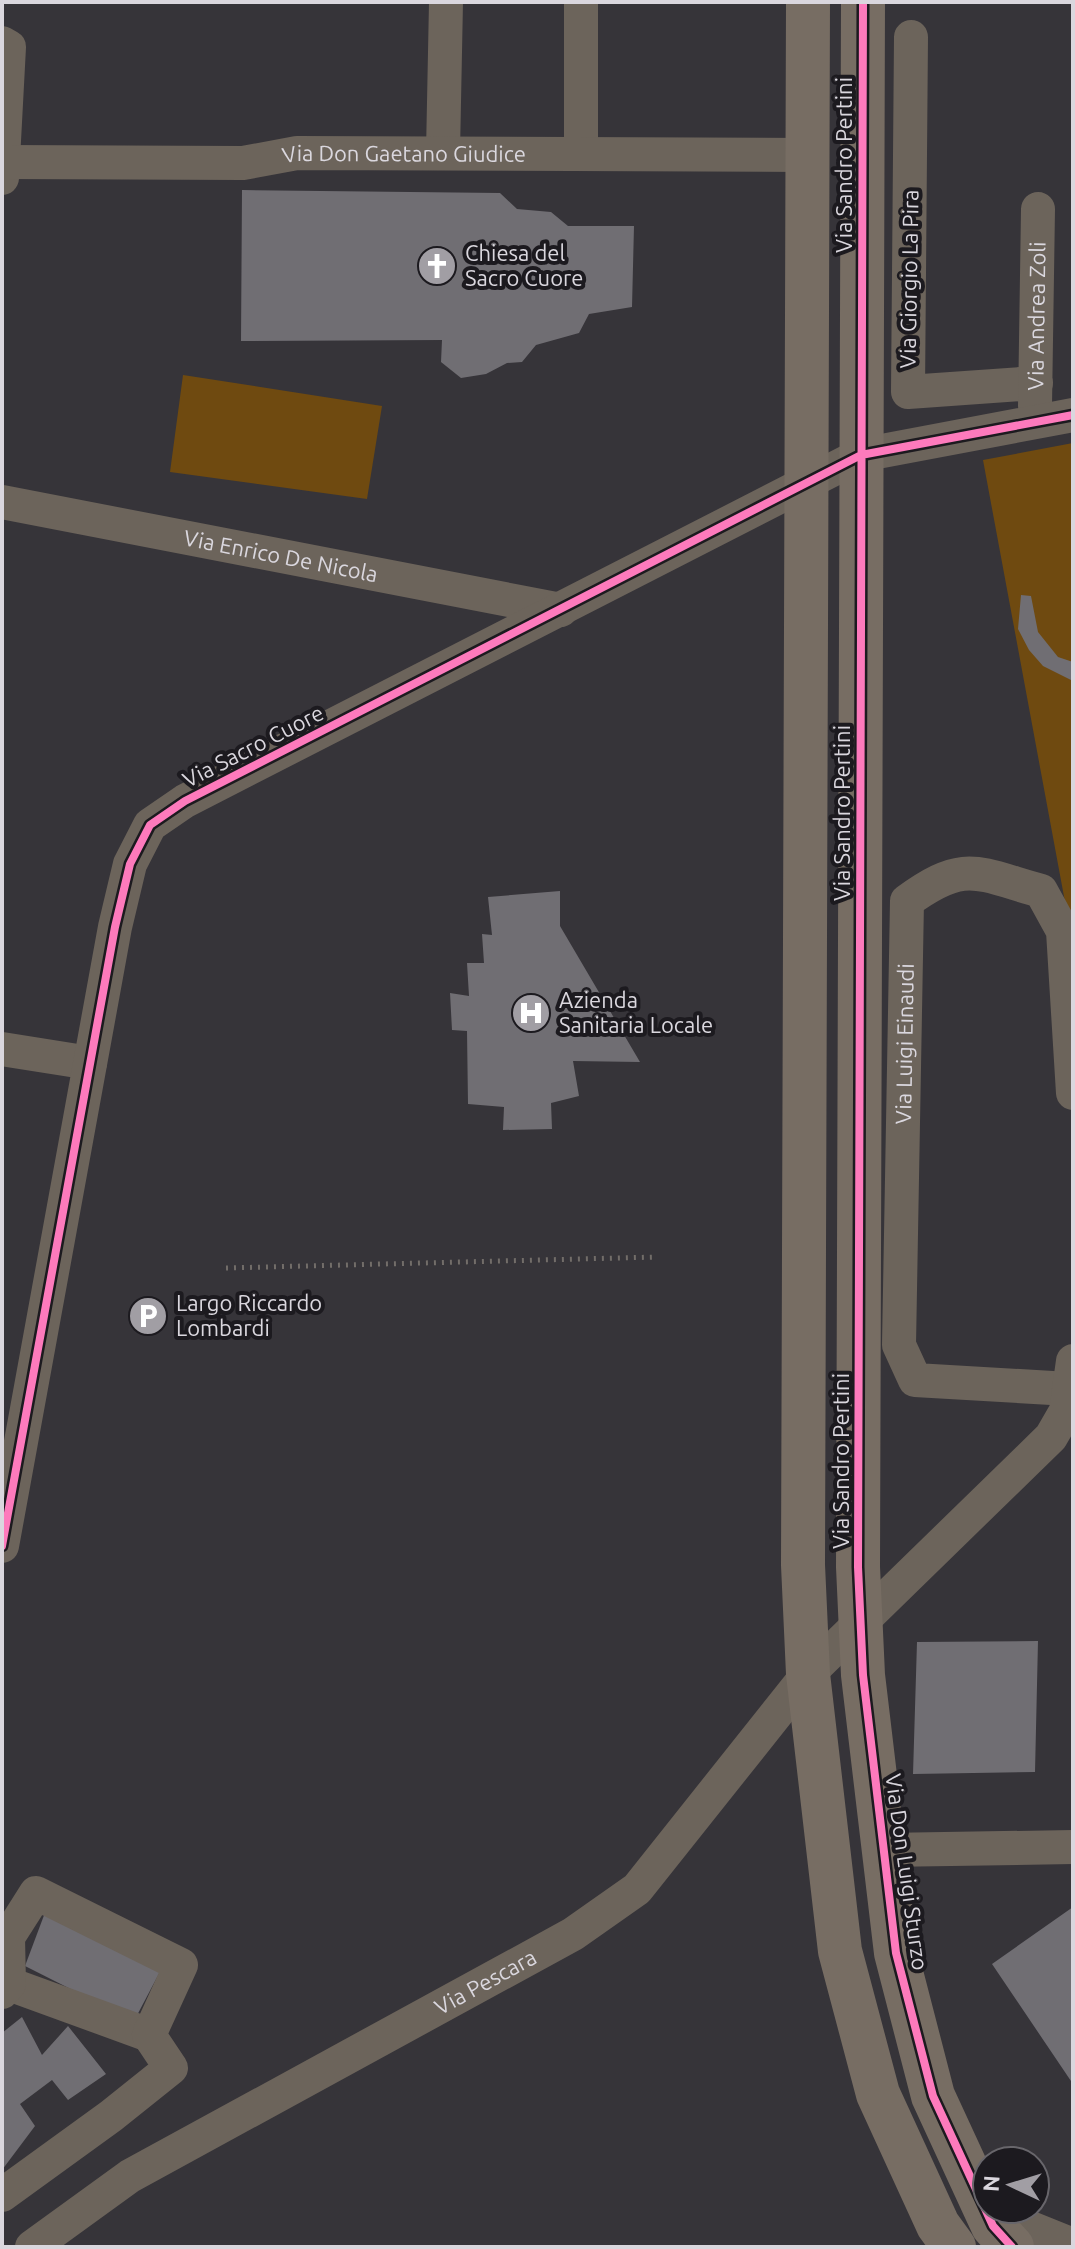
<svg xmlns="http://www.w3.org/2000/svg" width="1075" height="2249" font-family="Ubuntu,sans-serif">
  <rect width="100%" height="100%" fill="#363439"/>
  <!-- green -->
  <path fill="#6f4a10" d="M183,375l199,31 -15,93 -197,-27z
    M1073,443v502l-90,-485z"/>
  <!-- building -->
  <path fill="#706e73" d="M242,190l258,3 17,16 34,3 17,14h66l-2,81 -43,7 -10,19 -43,12 -14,17 -15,1 -21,11 -25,4 -20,-16 1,-22 -201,1z
    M1021,595l10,1 7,36 20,25 15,5v19l-30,-15 -14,-16 -11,-21z
    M560,891v35l80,136 -67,-1 6,35 -28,7 1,26 -49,1 1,-23 -36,-3 -1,-73 -15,-1 -2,-37 19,3 -2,-33h17l-2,-29 10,1 -4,-38z
    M1038,1641l-3,131 -122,2 4,-132z
    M49,1902l114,64 -29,55 -109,-55z
    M1073,1907v177l-81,-120z
    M22,2017l20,38 26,-29 38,48 -38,26 -16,-20 -32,24 15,22 -33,44v-137z"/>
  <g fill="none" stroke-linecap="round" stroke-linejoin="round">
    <!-- path -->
    <path stroke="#726d69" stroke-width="5" stroke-dasharray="2 6" stroke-linecap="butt" d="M226,1268l431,-11"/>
    <!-- street -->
    <g stroke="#6c645b" stroke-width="34">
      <path d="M911,37l-3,355 128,-9"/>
      <path d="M2,43l7,4 -7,131"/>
      <path d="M443,152l3,-150"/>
      <path d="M581,153v-151"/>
      <path id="s1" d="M3,162l240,1 54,-10 510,2"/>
      <path id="s2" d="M1035,406l3,-197"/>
      <path id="s3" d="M2,502l559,108"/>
      <path d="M2,1049l88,14"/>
      <path id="s4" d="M1069,1389l-154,-9 -16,-35 8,-444c58,-42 69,-28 134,-10l22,40 10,162"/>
      <path d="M2,1546l113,-619 15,-63 20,-39 35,-24 676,-346 212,-40"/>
      <path d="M884,1850l189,-3"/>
      <path d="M9,1984l140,51"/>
      <path d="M2,1992l7,-8 -1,-47 28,-44 145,72 -32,70 22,33 -60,48 -109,79"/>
      <path d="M986,2210l87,35"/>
      <path id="s5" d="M32,2247l98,-71 443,-242 64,-45 171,-215 243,-237 15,-26 7,-50"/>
    </g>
    <!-- secondary -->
    <path stroke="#776d63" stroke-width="44" d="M808,2l-5,1563 5,109 32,277 38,143 60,131 16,22
      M863,2l-5,1565 5,108 33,278 37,143 60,130 19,21"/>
    <!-- cycleway casing -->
    <g stroke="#1c1a1f" stroke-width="13">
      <path id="cycleway" d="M863,2l-5,1565 5,108 33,278 37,143 60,130 19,21
        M2,1546l113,-619 15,-63 20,-39 35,-24 676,-346 212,-40"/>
    </g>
    <!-- cycleway -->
    <use href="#cycleway" stroke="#fd7abc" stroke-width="8"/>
  </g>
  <!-- icons -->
  <defs>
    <g id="church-disc" transform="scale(2)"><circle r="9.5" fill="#a19ea4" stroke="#1c1a1f"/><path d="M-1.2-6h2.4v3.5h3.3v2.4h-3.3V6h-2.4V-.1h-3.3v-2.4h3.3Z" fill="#fff"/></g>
    <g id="hospital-disc" transform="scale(2)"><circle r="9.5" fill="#a19ea4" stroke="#1c1a1f"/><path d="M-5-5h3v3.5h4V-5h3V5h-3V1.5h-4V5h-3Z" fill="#fff"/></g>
    <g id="parking-disc" transform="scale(2)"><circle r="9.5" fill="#a19ea4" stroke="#1c1a1f"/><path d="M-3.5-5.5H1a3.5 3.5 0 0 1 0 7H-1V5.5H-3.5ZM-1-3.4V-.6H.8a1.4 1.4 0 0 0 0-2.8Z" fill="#fff"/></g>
  </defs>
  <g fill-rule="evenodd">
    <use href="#church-disc" x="437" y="266"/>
    <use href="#hospital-disc" x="531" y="1013"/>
    <use href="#parking-disc" x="148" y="1316"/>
  </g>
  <g text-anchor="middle" stroke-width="8" stroke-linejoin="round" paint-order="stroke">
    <!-- street labels -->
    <g font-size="22" fill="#dad7de" stroke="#1c1a1f">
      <text dy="8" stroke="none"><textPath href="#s1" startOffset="402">Via Don Gaetano Giudice</textPath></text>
      <text transform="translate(844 165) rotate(-90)" y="8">Via Sandro Pertini</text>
      <text transform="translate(909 279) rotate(-89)" y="8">Via Giorgio La Pira</text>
      <text dy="8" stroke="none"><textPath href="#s2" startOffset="90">Via Andrea Zoli</textPath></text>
      <text dy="8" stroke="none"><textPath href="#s3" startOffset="284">Via Enrico De Nicola</textPath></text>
      <text transform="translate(253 746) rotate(-27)" y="8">Via Sacro Cuore</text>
      <text transform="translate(842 813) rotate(-90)" y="8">Via Sandro Pertini</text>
      <text dy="8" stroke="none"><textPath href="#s4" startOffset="494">Via Luigi Einaudi</textPath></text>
      <text transform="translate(841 1461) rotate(-90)" y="8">Via Sandro Pertini</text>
      <text transform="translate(907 1872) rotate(82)" y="8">Via Don Luigi Sturzo</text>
      <text dy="8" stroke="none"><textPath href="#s5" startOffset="526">Via Pescara</textPath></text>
    </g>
    <!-- poi labels -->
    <g font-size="22" fill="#dad7de" stroke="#1c1a1f" text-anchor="start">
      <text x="465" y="261">Chiesa del<tspan x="465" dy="25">Sacro Cuore</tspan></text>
      <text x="559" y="1008">Azienda<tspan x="559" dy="25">Sanitaria Locale</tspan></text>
      <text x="176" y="1311">Largo Riccardo<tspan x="176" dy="25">Lombardi</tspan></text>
    </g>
  </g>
  <!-- border -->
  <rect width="1075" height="2249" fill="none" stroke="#dad7de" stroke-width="8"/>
  <!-- north arrow -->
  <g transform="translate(1011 2185) rotate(274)"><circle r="38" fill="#1c1a1f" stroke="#68666b" stroke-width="2"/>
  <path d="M0-6L14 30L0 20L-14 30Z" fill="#a19ea4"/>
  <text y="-12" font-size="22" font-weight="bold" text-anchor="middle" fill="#dad7de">N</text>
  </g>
</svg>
